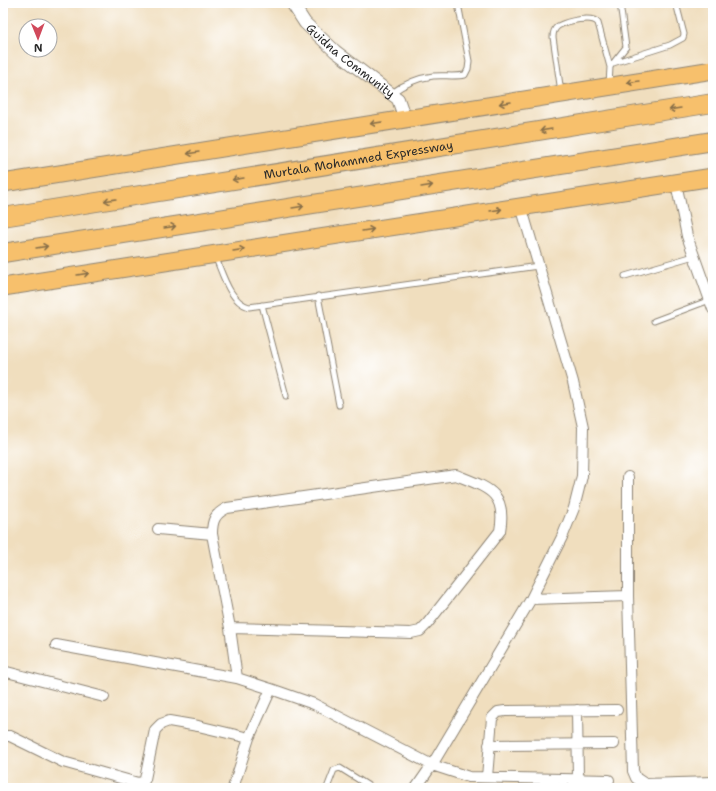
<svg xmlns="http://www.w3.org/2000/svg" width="716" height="791" font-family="'Shantell Sans',sans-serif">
  <rect width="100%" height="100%" fill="#fff"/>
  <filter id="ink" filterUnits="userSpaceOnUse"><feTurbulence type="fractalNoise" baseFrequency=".025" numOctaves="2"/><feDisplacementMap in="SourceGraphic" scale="8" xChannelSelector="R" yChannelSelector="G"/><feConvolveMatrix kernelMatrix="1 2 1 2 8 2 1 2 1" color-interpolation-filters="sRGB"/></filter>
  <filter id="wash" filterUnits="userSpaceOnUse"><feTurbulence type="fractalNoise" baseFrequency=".012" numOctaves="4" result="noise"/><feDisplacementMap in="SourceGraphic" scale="16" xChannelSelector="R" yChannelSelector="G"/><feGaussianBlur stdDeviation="0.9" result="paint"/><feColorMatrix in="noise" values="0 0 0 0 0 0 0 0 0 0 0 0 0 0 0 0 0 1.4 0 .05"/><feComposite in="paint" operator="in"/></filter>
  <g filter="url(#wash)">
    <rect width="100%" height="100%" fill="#f0debe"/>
  </g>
  <g filter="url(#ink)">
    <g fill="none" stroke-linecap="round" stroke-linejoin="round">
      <!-- service casing -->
      <g stroke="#8e8474" stroke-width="7">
        <path id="service" d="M613,63l57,-18 13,-7 1,-4 -8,-31
          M609,85l1,-18 16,-20 -6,-44
          M561,92l-8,-55c0,-4 1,-8 5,-11 9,-5 34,-11 40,-3l12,44
          M392,93c12,-9 26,-15 41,-17 11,-1 21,1 32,-1l3,-6 1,-8 -10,-52
          M215,256c8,18 14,45 34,51l289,-41
          M625,276l69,-20
          M318,296l21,109
          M262,305l24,91
          M654,321l56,-21
          M327,788l7,-18 6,-2 32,20"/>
      </g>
      <!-- minor casing -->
      <g stroke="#8e8474" stroke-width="12">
        <path id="minor" d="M676,183l11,53 26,73
          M628,477v119l5,175 3,7 9,6 68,-2
          M158,529l54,5
          M531,599l97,-3
          M230,628l181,5 9,-2 7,-7 73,-93c7,-39 -12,-43 -44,-56l-229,33c-12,6 -15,12 -15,26l18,94 7,50
          M56,645l181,33 34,11 43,15 118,61 37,12 140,3
          M3,671l101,26
          M577,710l1,69
          M3,736h7l53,26 75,21 5,-1 2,-3 10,-49 6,-6 8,-3 29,5 51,12
          M489,745l125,-1
          M487,777l5,-59 6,-6 7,-1 112,-1
          M233,788l16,-50 22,-49
          M416,788l16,-23 99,-166 32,-64 11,-27 8,-32 1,-49 -10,-45 -52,-176"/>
      </g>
      <!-- tertiary casing -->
      <g stroke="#8e8474" stroke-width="14">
        <g id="tertiary">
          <path id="s1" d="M292,3l13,20 30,28 63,48 7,20"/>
        </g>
      </g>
      <!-- trunk casing -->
      <g stroke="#8e8474" stroke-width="19">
        <path id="trunk" d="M3,183l710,-113
          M3,287l710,-110"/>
      </g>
      <!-- motorway casing -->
      <g stroke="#8e8474" stroke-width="20">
        <g id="motorway">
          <path id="s2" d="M3,217l710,-114"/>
          <path d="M3,253l710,-112"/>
        </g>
      </g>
      <!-- service -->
      <use href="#service" stroke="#fff" stroke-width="5"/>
      <!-- minor -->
      <use href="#minor" stroke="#fff" stroke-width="10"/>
      <!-- tertiary -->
      <use href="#tertiary" stroke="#fff" stroke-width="12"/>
      <!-- trunk -->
      <use href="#trunk" stroke="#f7c06c" stroke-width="17"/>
      <!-- motorway -->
      <use href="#motorway" stroke="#f7c06c" stroke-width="18"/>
    </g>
    <!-- one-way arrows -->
    <defs><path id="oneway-shaft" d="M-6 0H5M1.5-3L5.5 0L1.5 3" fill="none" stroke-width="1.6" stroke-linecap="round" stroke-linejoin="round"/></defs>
    <g stroke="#876e48">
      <use href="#oneway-shaft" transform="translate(633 82) rotate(171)"/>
      <use href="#oneway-shaft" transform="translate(505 103) rotate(171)"/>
      <use href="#oneway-shaft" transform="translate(675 109) rotate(171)"/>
      <use href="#oneway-shaft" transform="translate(376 123) rotate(171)"/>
      <use href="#oneway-shaft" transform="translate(546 130) rotate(171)"/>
      <use href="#oneway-shaft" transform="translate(193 153) rotate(171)"/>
      <use href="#oneway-shaft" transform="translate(238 179) rotate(171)"/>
      <use href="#oneway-shaft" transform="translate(427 186) rotate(-9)"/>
      <use href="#oneway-shaft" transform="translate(110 200) rotate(171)"/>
      <use href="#oneway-shaft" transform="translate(298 207) rotate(-9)"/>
      <use href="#oneway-shaft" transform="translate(496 210) rotate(-9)"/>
      <use href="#oneway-shaft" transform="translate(170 227) rotate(-9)"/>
      <use href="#oneway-shaft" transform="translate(368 230) rotate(-9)"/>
      <use href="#oneway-shaft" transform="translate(42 247) rotate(-9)"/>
      <use href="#oneway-shaft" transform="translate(239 250) rotate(-9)"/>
      <use href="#oneway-shaft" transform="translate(83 274) rotate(-9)"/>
    </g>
  </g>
  <g text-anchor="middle" stroke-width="3.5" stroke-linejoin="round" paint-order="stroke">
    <!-- street labels -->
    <g font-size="12" fill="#2b2b2b" stroke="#fff">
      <text dy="4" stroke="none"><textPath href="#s1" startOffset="83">Guidna Community</textPath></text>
      <text dy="4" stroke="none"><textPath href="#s2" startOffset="360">Murtala Mohammed Expressway</textPath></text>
    </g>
  </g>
  <!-- margin -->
  <rect width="716" height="791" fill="none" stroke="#fff" stroke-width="16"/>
  <!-- north arrow -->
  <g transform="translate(38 38) rotate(179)"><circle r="19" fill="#ffffff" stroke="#aaaaaa"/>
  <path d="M0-3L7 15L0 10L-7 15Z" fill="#d1495b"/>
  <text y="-6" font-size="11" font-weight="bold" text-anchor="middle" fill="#2b2b2b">N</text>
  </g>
</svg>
